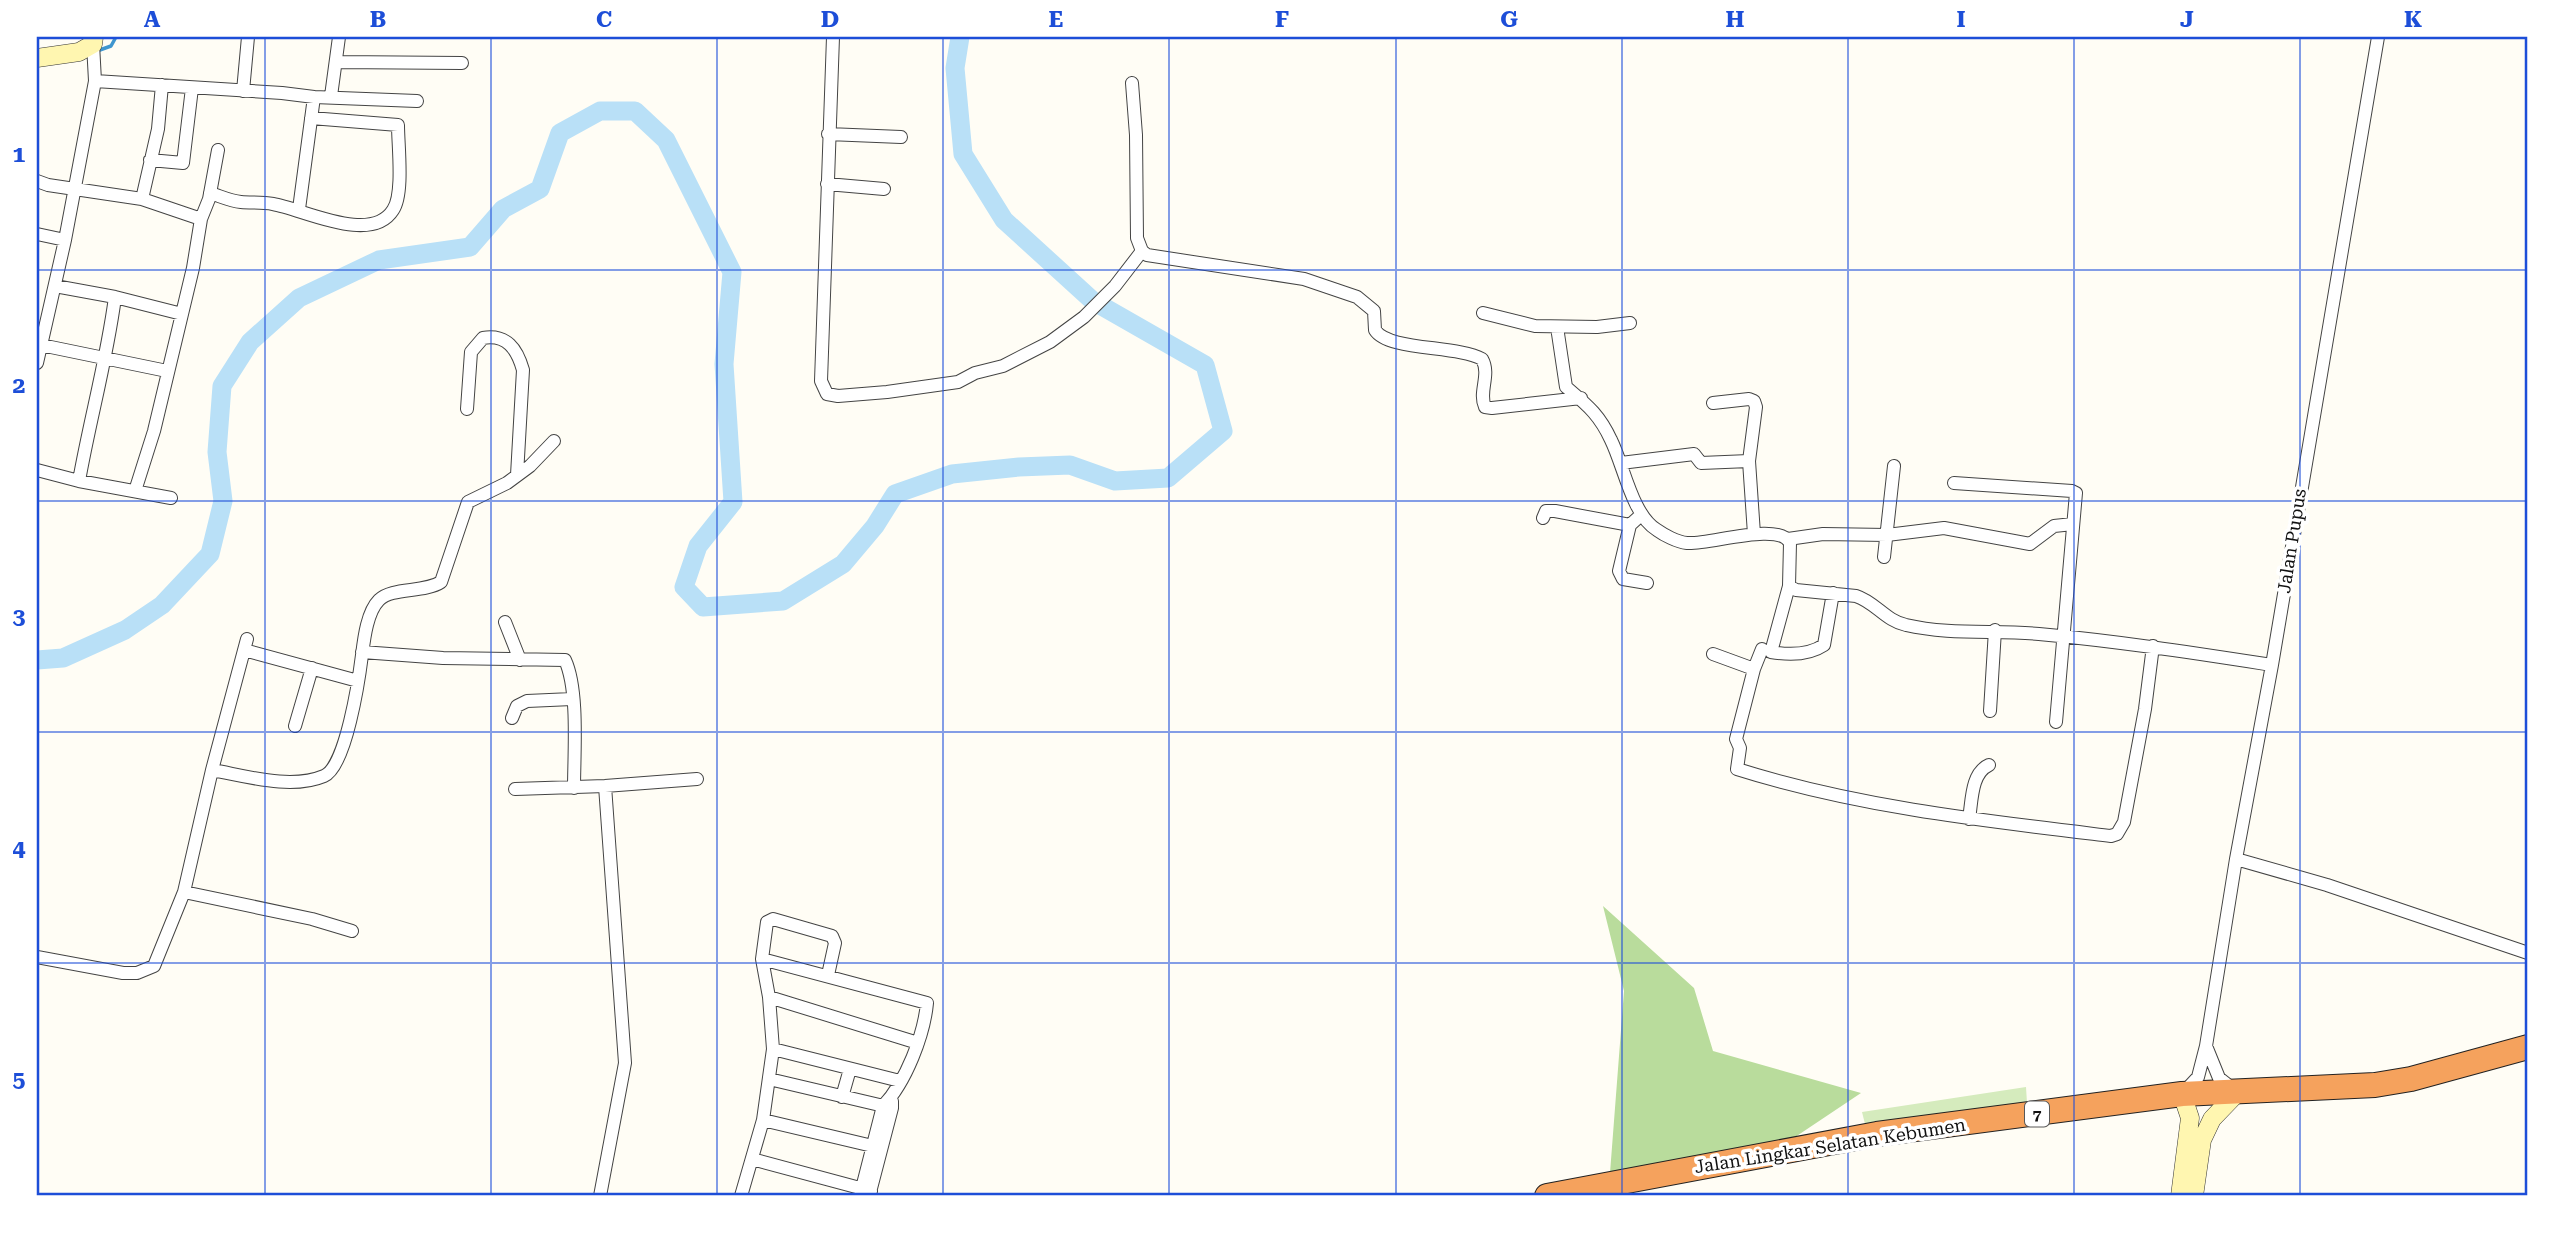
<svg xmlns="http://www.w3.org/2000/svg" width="2565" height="1233" font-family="'Roboto Serif',serif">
  <rect width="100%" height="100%" fill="#fffdf5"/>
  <!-- green -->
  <path fill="#d5ebbd" d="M2026,1087l1,16 -161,25 -4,-16z"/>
  <!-- forest -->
  <path fill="#b9dc9c" d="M1603,906l91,82 19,63 148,42 -97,65 -155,28 15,-195z"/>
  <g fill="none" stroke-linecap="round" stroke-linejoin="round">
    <!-- stream -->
    <path stroke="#3f96cf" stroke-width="3.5" d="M97,51l14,-5 5,-9"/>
    <!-- river -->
    <path stroke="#b9e0f7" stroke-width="19" d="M37,660l26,-2 62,-28 37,-25 48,-51 13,-53 -6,-49 5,-66 28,-44 49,-44 80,-38 91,-13 33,-38 37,-20 20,-56 40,-22h35l31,29 66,132 -8,92 9,138 -35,44 -14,41 19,20 80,-6 60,-37 32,-38 20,-32 57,-20 67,-7 51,-2 45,16 53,-3 55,-47 -18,-66 -112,-64 -89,-81 -41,-66 -8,-86 5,-31"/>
    <!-- street casing -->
    <g stroke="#444" stroke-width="14">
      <path id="street" d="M833,37l-12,344 6,13 11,2 49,-4 71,-10 17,-9 28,-7 47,-24 34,-25 31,-31 27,-35
        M336,62l126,1
        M95,81l187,12 32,4 103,4
        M1132,83l4,52 1,103 5,13 5,4 157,24 53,18 17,14 1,19c13,21 82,15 107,29 9,16 -4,33 3,48l7,1 89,-10
        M243,91l5,-54
        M331,96l8,-59
        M828,134l73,3
        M150,160l33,3 9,-75
        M37,181l11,4 94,14 59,20 -8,49 -39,163 -19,60
        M827,184l57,5
        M210,193c10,3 20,8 31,9 10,1 21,0 32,2 30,5 98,41 120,6 11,-16 5,-64 5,-85l-87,-7
        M142,199l16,-70 4,-44
        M299,209l15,-112
        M201,219l8,-20 9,-49
        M37,234l28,6
        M55,286l60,11 67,17
        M1483,313l52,13 62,1 33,-4
        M1557,327l9,60c21,18 33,27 45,53 13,26 21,75 46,90 7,5 20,12 30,13 22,2 92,-22 103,0l-1,43 -18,66c17,3 38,3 53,-7l9,-52
        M41,345l126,26
        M37,363l28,-123 30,-159 -2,-37
        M1713,403l36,-4 5,2 2,6 -7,54 5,73
        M467,409l4,-57 12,-14c24,-4 34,11 40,32l-6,105
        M1621,463l73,-9 7,9 48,-2
        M37,470l42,11 92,17
        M79,481c11,-62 28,-122 36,-184
        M1954,483l118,8 4,2 -20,229
        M1641,515l-11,10 -11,46 4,8 24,4
        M1543,518l3,-7h9l75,14
        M1788,539l35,-5 64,1 57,-7 86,16 24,-18 19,-2
        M1884,557l10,-91
        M1789,586l7,4 60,6c19,6 30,25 50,29 43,10 89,5 133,9 78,7 155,19 233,31
        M505,622l15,38
        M1762,649l-8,20 -18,70 4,9 -3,21c120,38 248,52 374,67l6,-2 7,-12 21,-113 8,-63
        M244,650l114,31
        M362,652l81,6 122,2c14,30 9,94 9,128
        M1713,654l41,15
        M1990,711l5,-81
        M512,718l5,-12 10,-5 45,-2
        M295,726l17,-58
        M212,770c34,6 79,20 112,6 22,-9 35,-97 38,-121 2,-16 5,-43 17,-55 13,-13 45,-7 62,-18l27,-80 39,-19 23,-17 24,-25
        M515,789l90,-3 92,-7
        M1969,819c3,-18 2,-46 20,-54
        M2236,859l91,26 201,68
        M184,892l128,27 40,12
        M37,957l86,16h14l17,-7 30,-74 28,-122 35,-131
        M762,959l165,44c-3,32 -21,79 -44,103l-23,90
        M769,997l149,46
        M2206,1046l13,32 14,11
        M773,1049l127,32
        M769,1079l119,28
        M2183,1093l15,-16 8,-31 30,-187 36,-194 106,-628
        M842,1097l8,-28
        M763,1120l118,28
        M752,1159l119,32
        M600,1196l25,-133 -20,-277
        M741,1196l22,-76 10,-71 -4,-52 -7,-38 5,-37 6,-3 59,17 3,7 -7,32
        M869,1196l23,-88v-7"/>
    </g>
    <!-- secondary casing -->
    <g stroke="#333" stroke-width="19">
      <path id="secondary" d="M37,58l42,-6 14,-8 1,-7
        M2180,1196l10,-78 -8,-24
        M2194,1196l8,-56 10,-21 25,-26"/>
    </g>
    <!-- highway casing -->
    <g stroke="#222" stroke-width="26">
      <path id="highway" d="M1547,1196l330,-62 305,-40 193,-9 36,-6 117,-32"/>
    </g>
    <!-- street -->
    <use href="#street" stroke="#fff" stroke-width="12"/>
    <!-- secondary -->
    <use href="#secondary" stroke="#fff6b0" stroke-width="18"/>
    <!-- highway -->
    <use href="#highway" stroke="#f5a25d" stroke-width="24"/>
  </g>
  <!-- grid -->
  <path fill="none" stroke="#1d4ed8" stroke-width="2" stroke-opacity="0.55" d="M265,37v1159M491,37v1159M717,37v1159M943,37v1159M1169,37v1159M1396,37v1159M1622,37v1159M1848,37v1159M2074,37v1159M2300,37v1159M37,270h2491M37,501h2491M37,732h2491M37,963h2491"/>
  <g text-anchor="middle" stroke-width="7" stroke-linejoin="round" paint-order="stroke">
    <!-- shield labels -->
    <rect fill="#fff" stroke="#585858" stroke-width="2" x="2025" y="1101.5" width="24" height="25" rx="5"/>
    <g font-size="16" font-weight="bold" fill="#111">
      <text x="2037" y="1120">7</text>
    </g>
    <!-- street labels -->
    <g font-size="18" fill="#111" stroke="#fff">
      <text transform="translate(2292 541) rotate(-81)" y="6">Jalan Pupus</text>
      <text transform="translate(1830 1146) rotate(-9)" y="6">Jalan Lingkar Selatan Kebumen</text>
    </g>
  </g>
  <!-- border -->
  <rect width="2565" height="1233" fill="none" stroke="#ffffff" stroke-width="77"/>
  <rect x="38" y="38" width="2488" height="1156" fill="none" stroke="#1d4ed8" stroke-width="2.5"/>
  <g font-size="23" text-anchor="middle" font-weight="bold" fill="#1d4ed8">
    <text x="152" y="27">A</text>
    <text x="378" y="27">B</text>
    <text x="604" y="27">C</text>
    <text x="830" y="27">D</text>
    <text x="1056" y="27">E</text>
    <text x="1282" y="27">F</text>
    <text x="1509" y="27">G</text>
    <text x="1735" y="27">H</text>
    <text x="1961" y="27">I</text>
    <text x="2187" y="27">J</text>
    <text x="2413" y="27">K</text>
    <text x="19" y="162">1</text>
    <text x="19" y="393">2</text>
    <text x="19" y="624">3</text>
    <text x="19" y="856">4</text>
    <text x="19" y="1087">5</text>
  </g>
</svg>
